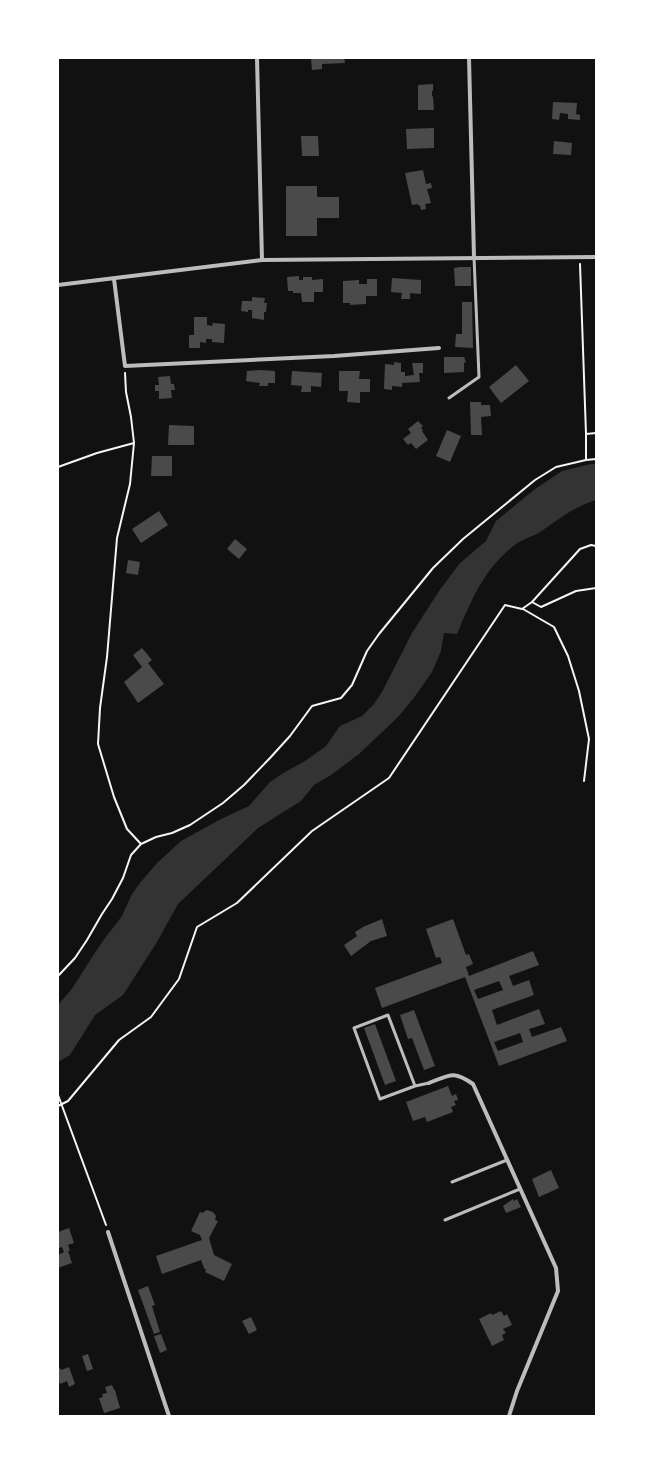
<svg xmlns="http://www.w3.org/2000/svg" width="654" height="1474" font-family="Roboto,sans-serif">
  <rect width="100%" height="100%" fill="#111"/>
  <!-- water -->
  <path fill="#333" d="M591,464h5v36c-22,7 -34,17 -53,30 -8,6 -18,8 -27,14 -32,24 -44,55 -59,90l-13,-1 -3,18 -9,21 -19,27 -15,18 -39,37 -28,21 -17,10 -13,16 -43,27 -80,76 -21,38 -34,53 -28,20 -25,40 -12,7v-57l13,-15 31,-48 20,-26 10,-22 8,-11 17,-20 24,-22 40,-22 28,-13 21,-24 15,-10 20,-11 21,-15 14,-20 22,-10 12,-12 8,-12 30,-59 27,-42 21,-28 26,-22 10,-20 39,-32 27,-18z"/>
  <!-- building -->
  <path fill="#4a4a4a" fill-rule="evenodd" d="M311,58h33l1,5 -23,1v5l-10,1z
    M433,84v7h-1v5l1,1 1,13h-16v-25z
    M553,102l24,1 -1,11 4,1v5l-12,-1v-5l-8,-1 -1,7 -7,-1z
    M434,128v20l-27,1 -1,-20z
    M301,136h17l1,20h-17z
    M554,141l18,2 -1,12 -18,-1z
    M423,170l3,14 5,-1 1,5 -5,1 4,14 -6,1 1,5 -5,1 -1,-5 -2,1v-2l-6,1 -7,-32z
    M286,186h31v11h22v21h-22v18h-31z
    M460,267h11v19h-16l-1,-18z
    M299,276v4h4v-3h9v3l11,-1v13h-9v10h-12l-1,-9h-8v-2h-5l-1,-14z
    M392,278l29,2v14l-11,-1v6h-9l1,-6 -11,-1z
    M367,279h10v17h-11v8l-16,1v-2h-7v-22l16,-1v4h8z
    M252,297l13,1 -1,5h3l-1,9h-2v8l-12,-2v-8h-4v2l-7,-1 1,-10h10z
    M462,302h10l1,46 -18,-1 1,-13h6z
    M194,317h13v8l5,1 1,-3 12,1 -1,19 -12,-1v-3h-6v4l-6,-1v6h-11v-13h5z
    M444,357h20l2,5 -2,1v9l-20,1z
    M394,362l7,1v9h4v4l9,-1 -2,-12h11v10h-4l1,9 -18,1v4l-10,-1v4l-8,-1 1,-25 9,1z
    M516,365l13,16 -28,22 -12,-16z
    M260,370l15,1v12h-7v3h-9l1,-3 -14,-2 1,-10z
    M292,371l30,2 -1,14 -10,-1v6h-10l1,-6 -11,-1z
    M339,371h21l-1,8h11v13h-10v11l-13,-1 1,-11h-9z
    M170,376l1,8h3l1,6h-4l1,8 -13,1v-8h-4v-6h4l-1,-8z
    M470,402h11v3h9l1,11 -10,1 1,18h-11z
    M418,421l5,5 -2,2 2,2 -1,1 6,9 -12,9 -5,-6 -3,2 -5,-6 8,-6 -3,-4z
    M169,425l25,1v19h-26z
    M447,430l14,6 -11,26 -14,-6z
    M152,456h20v20h-21z
    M159,511l9,14 -27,18 -9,-14z
    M235,539l12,10 -8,10 -12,-10z
    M128,560l12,2 -2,13 -12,-2z
    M142,648l10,12 -4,3 16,21 -26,19 -14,-21 18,-15 -9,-12z
    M382,919l5,17 -16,5 -20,15 -7,-11 13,-9 -2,-4 8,-5z
    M453,919l13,36 3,-1 4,10 -7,3 3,9 64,-25 6,14 -30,11 4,10 16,-6 5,15 -42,15 5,15 42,-16 6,15 -16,5 3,8 29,-10 6,14 -68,25 -34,-89 -83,31 -7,-20 67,-25 -2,-6 -4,1 -10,-29zM499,981l4,9 -25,9 -4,-9zM520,1033l3,9 -25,9 -4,-9z
    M414,1010l21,56 -11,4 -12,-32 -4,1 -8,-24z
    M375,1024l21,57 -11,4 -21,-57z
    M448,1086l4,10 4,-2 2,6 -4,1 2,4 -5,2 2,5 -26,10 -2,-5 -12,4 -7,-19z
    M551,1170l8,18 -20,9 -7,-18z
    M513,1199l1,2 3,-2 4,8 -15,6 -3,-7z
    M207,1210l6,2 3,4 -1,4 3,1 -9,17 5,17 18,9 -8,17 -19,-9 1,-2 -2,-2 -3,-8 -39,14 -6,-18 46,-16 -2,-5 -9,-4 9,-19 2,1z
    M69,1228l5,15 -6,2 2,6h-2l4,12 -14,5v-13l6,-3 -2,-5 -3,1 -1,-3v-13z
    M148,1286l7,19 -3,1 8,26 -6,2 -16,-44z
    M501,1311l3,5 3,-2 5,11 -9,4 3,4 -4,2 2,5 -12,6 -13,-27 12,-6 1,2z
    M251,1317l6,13 -8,4 -7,-13z
    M161,1334l6,16 -7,3 -6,-17z
    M88,1354l5,15 -6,2 -5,-15z
    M69,1367l6,17 -6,3 -2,-6 -7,3 -2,-5v-10l2,-1 1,2z
    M112,1385l2,5h1l5,18 -16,5 -5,-15 4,-1 -1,-3 5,-1 -2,-6z"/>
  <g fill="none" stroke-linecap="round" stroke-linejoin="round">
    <!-- path -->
    <path stroke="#f5f5f5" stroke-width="2" d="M580,264l6,170
      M125,373l1,19 5,25 3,26 -4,41 -13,54 -10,119 -7,51 -2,36 16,53 13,32 14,15
      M586,460v-26l10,-1
      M58,467l39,-14 37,-10
      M532,602l48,-53 11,-4 5,1
      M523,609l31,18 14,29 11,35 10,48 -5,42
      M58,976l17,-18 12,-18 15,-26 10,-15 11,-21 8,-23 10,-11 15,-7 16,-4 18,-8 33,-22 21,-18 26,-27 20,-22 22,-30 29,-8 11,-13 15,-34 12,-17 54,-66 30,-29 72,-59 21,-13 30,-7 10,-1
      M58,1095l48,130
      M58,1106l10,-5 51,-61 32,-23 28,-38 18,-52 40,-24 75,-72 77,-53 116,-173 17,4 10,-7 9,5 35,-16 20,-3"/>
    <!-- service -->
    <path stroke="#bcbcbc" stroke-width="3" d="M449,398l30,-21 -5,-120
      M388,1015l27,71 -35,13 -26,-71z
      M415,1086l14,-3
      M452,1182l55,-22
      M445,1220l75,-31"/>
    <!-- minor -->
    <path stroke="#bcbcbc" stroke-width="4" d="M257,58l5,202
      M469,58l5,199
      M114,279l11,87 209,-10 105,-8
      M58,285l204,-25 334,-3
      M429,1083c21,-8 24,-13 44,1l83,184 2,23 -41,100 -8,25
      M108,1232l61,184"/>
  </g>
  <!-- border -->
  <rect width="654" height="1474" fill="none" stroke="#ffffff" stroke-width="118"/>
</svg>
